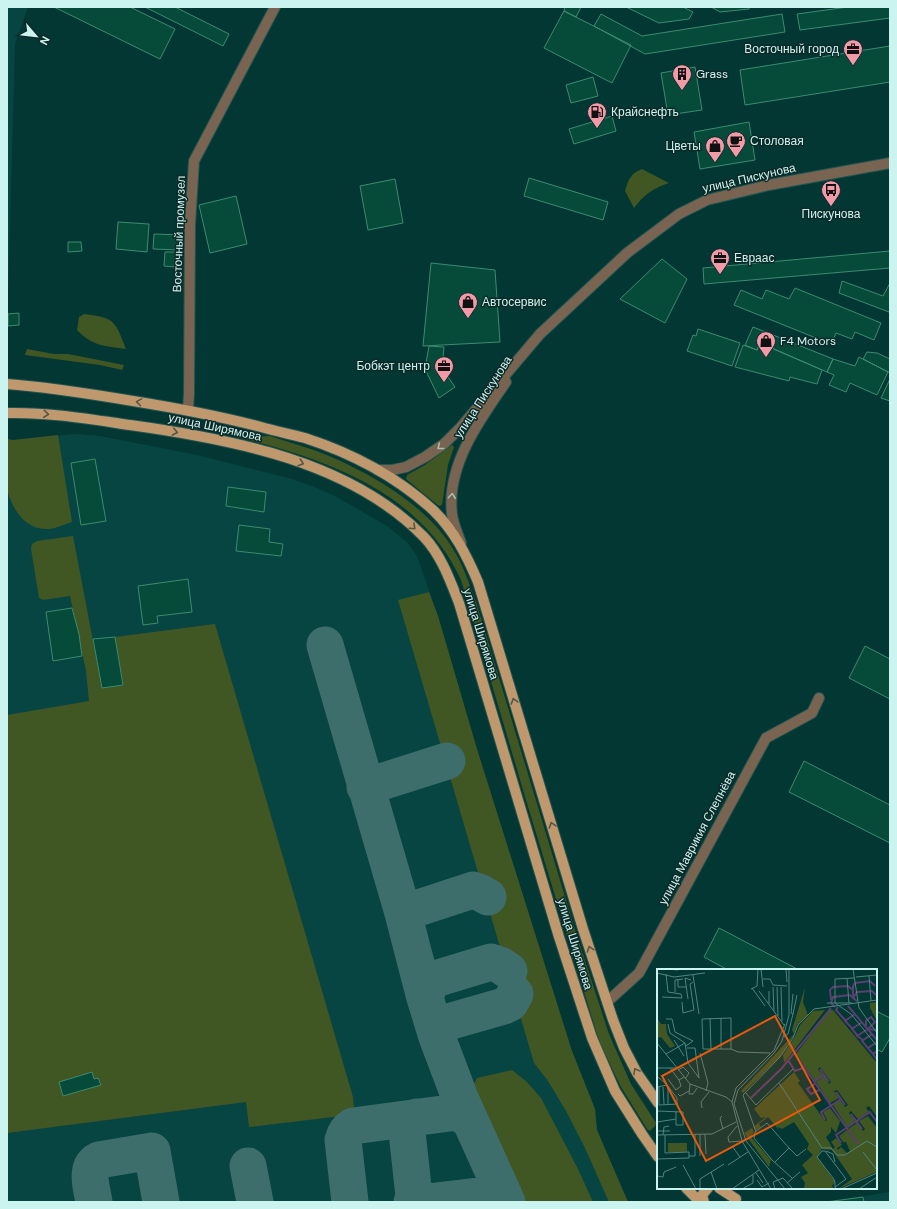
<svg xmlns="http://www.w3.org/2000/svg" width="897" height="1209" font-family="'DM Sans',sans-serif">
  <rect width="100%" height="100%" fill="#023734"/>
  <!-- built -->
  <path fill="#074542" d="M7,7h21l-13,37 -8,292z
    M75,434l25,2 97,19 95,24 20,7 23,10 52,30 20,16 10,14 21,60 39,133 95,302 23,58 2,21 31,72h-621v-763l6,1z
    M890,1192v10h-64z"/>
  <!-- green -->
  <path fill="#405623" d="M642,169l27,14c-17,6 -24,11 -35,25l-9,-17c3,-11 6,-18 17,-22z
    M84,314c32,4 31,7 42,35 -21,-3 -34,-3 -49,-19l2,-13z
    M27,349l27,5h14l56,11 -2,5 -22,-5 -75,-10z
    M58,435l14,87c-8,2 -16,7 -24,7 -23,1 -36,-20 -41,-40v-50l6,1z
    M270,436c15,5 29,9 44,14 48,18 112,53 139,99 11,17 17,37 24,56l99,328 33,101 22,50 25,39 -1,3 -5,5 -3,-2 -26,-42 -22,-46 -73,-241 -59,-200c-3,-9 -5,-20 -10,-28 -41,-82 -137,-115 -220,-135z
    M452,445l2,2 -6,18 -6,40 -3,1 -33,-27 1,-4 18,-10z
    M73,536l29,152 21,-3 -8,-48 100,-13 138,473 1,12 -4,6 -101,12 -3,-25 -239,31v-418l82,-14 -3,-30 -16,-75 -27,4 -4,-2 -8,-49 1,-5 5,-3z
    M429,592l9,24 39,133 95,302 23,58 2,21 31,72h-19l-24,-54 -19,-37 -18,-30 -14,-18 -136,-463z
    M512,1070l15,12 14,16 37,71 15,33h-71l-51,-112 6,-12z"/>
  <g fill="none" stroke-linecap="round" stroke-linejoin="round">
    <!-- taxiway -->
    <path stroke="#3d6e6b" stroke-width="37" d="M325,645l78,268 22,85 12,39 23,61 47,104
      M365,787l82,-26
      M403,913l70,-23 6,2 9,5
      M425,998l4,-12 6,-7 56,-17 9,3 9,6
      M437,1037l4,-8 7,-7 56,-16 6,-3 5,-9
      M248,1166l7,36
      M94,1202c-2,-13 -10,-35 5,-42l53,-9 9,51
      M350,1202l-7,-62c2,-7 4,-10 10,-14l104,-14 13,8
      M412,1202l2,-6 -7,-64v-4l10,-11
      M427,1202l68,-8 7,2 4,5"/>
  </g>
  <!-- building -->
  <path fill="#064b39" stroke="#3e8a71" d="M54,7h76l45,22 -15,30z
    M145,7h30l54,27 -6,12z
    M565,7h16l-5,10 -12,-6z
    M626,7h57l10,5 -4,7 -30,4z
    M711,7h38v2l-29,3z
    M848,7h42v11l-90,12 -3,-16z
    M564,11l67,34 -19,38 -68,-35z
    M601,14l41,22 140,-22 3,18 -140,22 -51,-28z
    M890,46v36l-145,23 -5,-35z
    M695,67l7,43 -34,5 -7,-42z
    M593,77l5,19 -27,7 -5,-18z
    M612,116l4,15 -42,13 -5,-15z
    M749,122l6,38 -55,9 -6,-37z
    M529,178l79,24 -5,18 -79,-24z
    M395,179l8,44 -35,7 -8,-44z
    M236,196l11,48 -37,9 -11,-48z
    M118,222l31,2 -2,28 -31,-3z
    M154,234l28,1 -1,15 -28,-1z
    M68,242h13l1,9 -14,1z
    M890,251v17l-186,16 -1,-16z
    M165,252h12l-1,15 -12,-1z
    M662,259l25,20 -22,44 -45,-24z
    M431,263l64,7 5,72 -77,4z
    M842,281l41,15 7,-13v27l-1,2 -50,-19z
    M795,288l86,35 -7,17 -19,-8 -3,7 -16,-6 -5,11 -97,-39 7,-15 21,9 4,-9 23,9z
    M19,313v12l-11,1v-12z
    M753,327l80,32 -6,13 -67,-29 -3,7 -12,-5z
    M698,329l42,14 -8,23 -45,-15 6,-16 3,1z
    M760,343l62,27 -5,14 -27,-7 -1,4 -54,-14 8,-22 14,5z
    M429,346l15,1 -2,21 13,19 -16,11 -14,-29z
    M867,352l10,1 13,6v14l-27,-14z
    M859,357l29,15 -11,23 -27,-12 -4,9 -17,-7 5,-10 -7,-3 6,-13 22,7z
    M890,379v22l-9,-3z
    M95,459l11,62 -25,4 -10,-62z
    M228,487l38,5 -2,20 -38,-6z
    M239,525l31,4 -1,13 14,2 -2,12 -45,-5z
    M188,579l4,33 -35,4 1,7 -15,2 -5,-39z
    M72,608l7,26 3,22 -29,5 -7,-49z
    M115,637l8,48 -21,3 -9,-49z
    M865,646l25,13v40l-41,-21z
    M804,761l86,44v38l-101,-51z
    M719,928l80,42h-71l-24,-13z
    M876,1011l14,7v20l-8,14 -6,-3z
    M92,1072l2,7 4,-1 3,7 -38,11 -4,-14z
    M863,1197l1,5h-38z"/>
  <g fill="none" stroke-linecap="round" stroke-linejoin="round">
    <!-- minor casing -->
    <g stroke="#225552" stroke-width="12">
      <path id="minor" d="M188,410l1,-16 1,-169 4,-64 81,-154
        M607,1002l32,-29 127,-235 46,-25 7,-15"/>
    </g>
    <!-- tertiary casing -->
    <g stroke="#225552" stroke-width="12">
      <path id="tertiary" d="M378,470h14l14,-3 19,-10 19,-13 17,-17 79,-93 87,-81 52,-39 28,-14 62,-15 121,-22
        M461,543c-3,-9 -8,-19 -9,-29 -6,-48 28,-95 54,-132"/>
    </g>
    <!-- primary casing -->
    <g stroke="#225552" stroke-width="12">
      <path id="primary" d="M7,384c42,3 84,10 126,17 43,7 86,15 128,26 14,4 29,7 44,11 46,15 92,39 128,72 21,20 34,46 45,72l105,347 30,91 11,28 13,25 21,30
        M7,413c41,-1 82,6 123,12 101,14 220,36 294,112 17,18 26,43 35,66l100,334 33,101 23,53 27,43 16,23
        M686,1188l14,14
        M719,1188l17,11
        M704,1202l-2,-7 6,-7"/>
    </g>
    <!-- minor -->
    <use href="#minor" stroke="#786450" stroke-width="10"/>
    <!-- tertiary -->
    <use href="#tertiary" stroke="#786450" stroke-width="10"/>
    <!-- primary -->
    <use href="#primary" stroke="#c0986d" stroke-width="10"/>
  </g>
  <!-- one-way arrows -->
  <defs><path id="oneway-chevron" d="M-2-3.5L2.5 0L-2 3.5" fill="none" stroke-width="1.6" stroke-linecap="round" stroke-linejoin="round"/></defs>
  <g stroke="#555644">
    <use href="#oneway-chevron" transform="translate(139 402) rotate(-171)"/>
    <use href="#oneway-chevron" transform="translate(46 414) rotate(5)"/>
    <use href="#oneway-chevron" transform="translate(175 432) rotate(11)"/>
    <use href="#oneway-chevron" transform="translate(301 463) rotate(19)"/>
    <use href="#oneway-chevron" transform="translate(413 527) rotate(43)"/>
    <use href="#oneway-chevron" transform="translate(514 701) rotate(-107)"/>
    <use href="#oneway-chevron" transform="translate(552 825) rotate(-107)"/>
    <use href="#oneway-chevron" transform="translate(590 949) rotate(-108)"/>
    <use href="#oneway-chevron" transform="translate(636 1071) rotate(-120)"/>
  </g>
  <g stroke="#aabab0">
    <use href="#oneway-chevron" transform="translate(440 447) rotate(142)"/>
    <use href="#oneway-chevron" transform="translate(452 496) rotate(-85)"/>
  </g>
  <!-- icons -->
  <defs>
    <g id="office-pin" transform="scale(1)"><path d="M0 17L-7.5 6A9.5 9.5 0 1 1 7.5 6Z" fill="#f39aa9" stroke="#0e2a28"/><path d="M-6-3h4V-5.5h4V-3h4V5H-6ZM-1-4.5V-3h2v-1.5ZM-6 0V1H6V0Z" fill="#111"/></g>
    <g id="building-pin" transform="scale(1)"><path d="M0 17L-7.5 6A9.5 9.5 0 1 1 7.5 6Z" fill="#f39aa9" stroke="#0e2a28"/><path d="M-4-6H4V6H1V3H-1V6H-4ZM-2.5-4.3h1.7v1.8h-1.7ZM.8-4.3h1.7v1.8H.8ZM-2.5-1h1.7V.8h-1.7ZM.8-1h1.7V.8H.8Z" fill="#111"/></g>
    <g id="fuel-pin" transform="scale(1)"><path d="M0 17L-7.5 6A9.5 9.5 0 1 1 7.5 6Z" fill="#f39aa9" stroke="#0e2a28"/><path d="M-5.5-6h7V0h2V4h1.3V-2.5L3-4.5l.8-.8L6-3V5H2.5V1h-1V6h-7ZM-4.2-4.7v3.2H.2V-4.7Z" fill="#111"/></g>
    <g id="cafe-pin" transform="scale(1)"><path d="M0 17L-7.5 6A9.5 9.5 0 1 1 7.5 6Z" fill="#f39aa9" stroke="#0e2a28"/><path d="M-5.5-4.5H6V0H3Q3 3.5 0 3.5H-2.5Q-5.5 3.5-5.5 0ZM3-3.2v2h1.7v-2ZM-6 4.5H4V6H-6Z" fill="#111"/></g>
    <g id="shop-pin" transform="scale(1)"><path d="M0 17L-7.5 6A9.5 9.5 0 1 1 7.5 6Z" fill="#f39aa9" stroke="#0e2a28"/><path d="M-5-2.5h2.3a2.7 3.5 0 0 1 5.4 0H5L5.5 6h-11ZM-1.5-2.5h3a1.5 2.3 0 0 0-3 0Z" fill="#111"/></g>
    <g id="bus-pin" transform="scale(1)"><path d="M0 17L-7.5 6A9.5 9.5 0 1 1 7.5 6Z" fill="#f39aa9" stroke="#0e2a28"/><path d="M-5-6H5V4H4V6H2V4H-2V6H-4V4H-5ZM-3.5-4V0h7V-4ZM-3.5 1.2v1.5H-2V1.2ZM2 1.2v1.5H3.5V1.2Z" fill="#111"/></g>
  </defs>
  <g fill-rule="evenodd">
    <use href="#office-pin" x="853" y="49"/>
    <use href="#building-pin" x="682" y="74"/>
    <use href="#fuel-pin" x="597" y="112"/>
    <use href="#cafe-pin" x="736" y="141"/>
    <use href="#shop-pin" x="715" y="146"/>
    <use href="#bus-pin" x="831" y="190"/>
    <use href="#office-pin" x="720" y="258"/>
    <use href="#shop-pin" x="468" y="302"/>
    <use href="#shop-pin" x="766" y="341"/>
    <use href="#office-pin" x="444" y="366"/>
  </g>
  <g text-anchor="middle" stroke-width="3" stroke-linejoin="round" paint-order="stroke">
    <!-- poi labels -->
    <g font-size="12" fill="#cbf4f0" stroke="#0e2a28" text-anchor="start">
      <text x="839" y="53" text-anchor="end">Восточный город</text>
      <text x="696" y="78">Grass</text>
      <text x="611" y="116">Крайснефть</text>
      <text x="750" y="145">Столовая</text>
      <text x="701" y="150" text-anchor="end">Цветы</text>
      <text x="831" y="218" text-anchor="middle">Пискунова</text>
      <text x="734" y="262">Евраас</text>
      <text x="482" y="306">Автосервис</text>
      <text x="780" y="345">F4 Motors</text>
      <text x="430" y="370" text-anchor="end">Бобкэт центр</text>
    </g>
    <!-- street labels -->
    <g font-size="12" fill="#cbf4f0" stroke="#0e2a28">
      <text transform="translate(749 178) rotate(-13)" y="4">улица Пискунова</text>
      <text transform="translate(179 234) rotate(-88)" y="4">Восточный промузел</text>
      <text transform="translate(483 397) rotate(-57)" y="4">улица Пискунова</text>
      <text transform="translate(215 427) rotate(12)" y="4">улица Ширямова</text>
      <text transform="translate(481 634) rotate(73)" y="4">улица Ширямова</text>
      <text transform="translate(697 838) rotate(-62)" y="4">улица Маврикия Слепнёва</text>
      <text transform="translate(575 944) rotate(73)" y="4">улица Ширямова</text>
    </g>
  </g>
  <!-- overview -->
  <g transform="translate(657 969)">
    <rect width="220" height="220" fill="#023734"/>
    <path d="M148,18l-2,15 5,13 -11,10 -3,10 -14,22 -37,36 -2,-2 53,-57 -2,-4zM220,33v19l-7,-13v-5zM168,41l-40,52h-1l-1,-7 11,-17 6,-13 13,-14zM172,41h4l44,53v54l-8,-11 -3,2 3,4 -11,7 -7,-8 -2,2 6,8 -8,6 -14,-22 7,-5 5,7 3,-2 -11,-15 -3,1 5,7 -9,5 -14,-21 8,-6 5,8 2,-2 -11,-15 -2,2 5,6 -8,6 -19,-27zM0,49l4,6h5l1,10 8,12 -5,2 -9,-11 -4,1zM137,103l6,9 -2,2 27,38 2,-1 -4,-8 7,-4 10,13 -4,12 -5,-6v5l-5,5 7,12 2,-2 -4,-5 5,-4 6,7 -5,3 1,2 3,-3 6,6 3,-2 -4,-9h-3l-4,-6 8,-6 12,16 -11,-17 9,-6 6,8 2,-2 -6,-8 9,-5 9,12v44l-39,17 14,-10 -20,-29 -10,-1 -5,8 18,25 -3,4 2,3 -30,-1 1,-5 -4,-6 7,-4 -6,-8 11,-10 -6,-6 2,-5 -15,-22 -12,7 -4,-2 1,3 -11,-13 -9,7 2,3 -5,3 -3,-3 13,-10 -5,1 -7,-9zM95,159l2,4 -3,5 20,23 -2,7 -25,-34zM11,174h19v9h-19z" fill="#405623"/>
    <path fill="none" stroke="#5b3e71" stroke-width="2" d="M196,27v-10l2,-3 15,-2 5,5M174,31l-1,-10 3,-3 15,-1 5,4M200,32l-4,-3 4,-6 15,-1 4,4M191,37l29,34M178,38l-4,-4 2,-6 17,-2 3,3M181,38l-2,3 9,10M209,57v-5l5,-4 4,5 -7,7 9,1M195,59l-7,-7 10,-7M200,66l-5,-6 10,-7M206,71l-6,-4 11,-7M211,79l-6,-7 10,-7M220,82l-4,3 4,6M137,84l64,91M216,85l-5,-6 9,-6M131,91l7,11 8,-3M163,100l9,13M157,113l10,-7M158,115l-8,5 4,5 8,-4M179,123l9,13M94,129l31,-30 49,-60M212,142l8,11M194,145l11,15M168,151l-4,-8 20,-13M184,174l-5,-8 34,-23"/>
    <path fill="none" stroke="#52837f" stroke-width="1" d="M8,0l13,1M104,0l2,18M129,0l1,13M196,0l6,39 18,25M0,4l17,4 31,-4M36,6l6,39M212,7l2,25M199,8l21,-2M197,9l-19,1v24l16,11 26,32M106,10h7l3,6 14,1M190,10l2,24M21,11v7h8M116,18l1,24M120,18l1,29M124,18l1,34M95,19l13,18M94,20l6,-3 1,-17M102,22l25,34M112,22v13M18,23v-12l8,-1M136,25l-2,19 2,1 4,-19M5,28l20,1 -1,-4 -13,-2 -2,-18M31,30l-3,-21 6,2M25,33l1,11 11,-3 -4,-26 3,-2M170,34h25M53,49l1,31M64,49v31M74,49v31h-28l-1,-30zM9,50h6l3,13 18,9 -7,5M11,55l2,9 15,10 3,20 11,15 -4,-30h-8M127,68l4,-3 5,-20M17,71l10,16M0,74l33,41 36,13 6,5M74,80l7,3 32,1M43,84l8,30 -2,8M9,85l19,-11M0,99h19M13,99l9,12 5,-3M21,101l5,-3 6,6 -4,6M11,110l8,11 5,-4 -2,-6M122,114l43,65h9l6,7h8l22,-14 10,6M33,115l-1,10h4l4,-6M10,116l10,13v6M0,118l10,-2 -9,-8M2,118v18l19,-1M6,118l1,17M88,123l11,13 37,-36M21,125l2,2 9,-5M11,135v-17M45,139l-1,-6 8,-10M0,142l26,1v13h-7v-13M65,147l-2,2 3,11M0,153l19,-3M80,157l-9,11 1,5 13,-1M0,162h13M99,163l-13,-37 37,-38 13,-19 5,-13 16,-16 63,-9M43,165v22M48,165l1,20M0,166l55,-1 24,-12M6,166l1,-8 5,-1M8,166v18l24,-1v4h6v-22M75,177l8,11M132,179l8,8 9,-7M169,182l7,3 2,8M206,183l14,18M0,190l32,-1v-2M118,193l14,-14 -22,-25 -12,9 -1,6 18,22 20,18M26,196l13,24M71,196l20,-13M54,203l6,17M99,204l7,10M0,207l6,1 1,-5 12,-5M100,211l5,7 7,-4M121,211l5,-2 10,11M130,214l13,-11M178,218l11,-8 -21,-28h-3l-5,6 16,21 2,4v5l1,2M43,220v-10l24,-15M75,220l27,-19M85,220l11,-6v-8M114,220l-29,-48 -10,-39 4,-14 38,-38 11,-26M118,220l-2,-7 5,-2M128,220l-39,-48 -12,-37 4,-14 36,-37 8,-12 7,-26v-46M184,220l36,-16M202,220l18,-12"/>
    <path fill="#e8590c" fill-opacity="0.15" stroke="#e8590c" stroke-width="2" d="M118,47l45,84 -114,61 -44,-85z"/>
    <rect width="220" height="220" fill="none" stroke="#cbf4f0" stroke-width="2"/>
  </g>
  <!-- border -->
  <rect width="897" height="1209" fill="none" stroke="#cbf4f0" stroke-width="16"/>
  <!-- north arrow -->
  <g transform="translate(36 36) rotate(118)" stroke="#0e2a28" stroke-width="3" paint-order="stroke">
  <path d="M0-3L7 15L0 10L-7 15Z" fill="#cbf4f0"/>
  <text y="-6" font-size="11" font-weight="bold" text-anchor="middle" fill="#cbf4f0">N</text>
  </g>
</svg>
